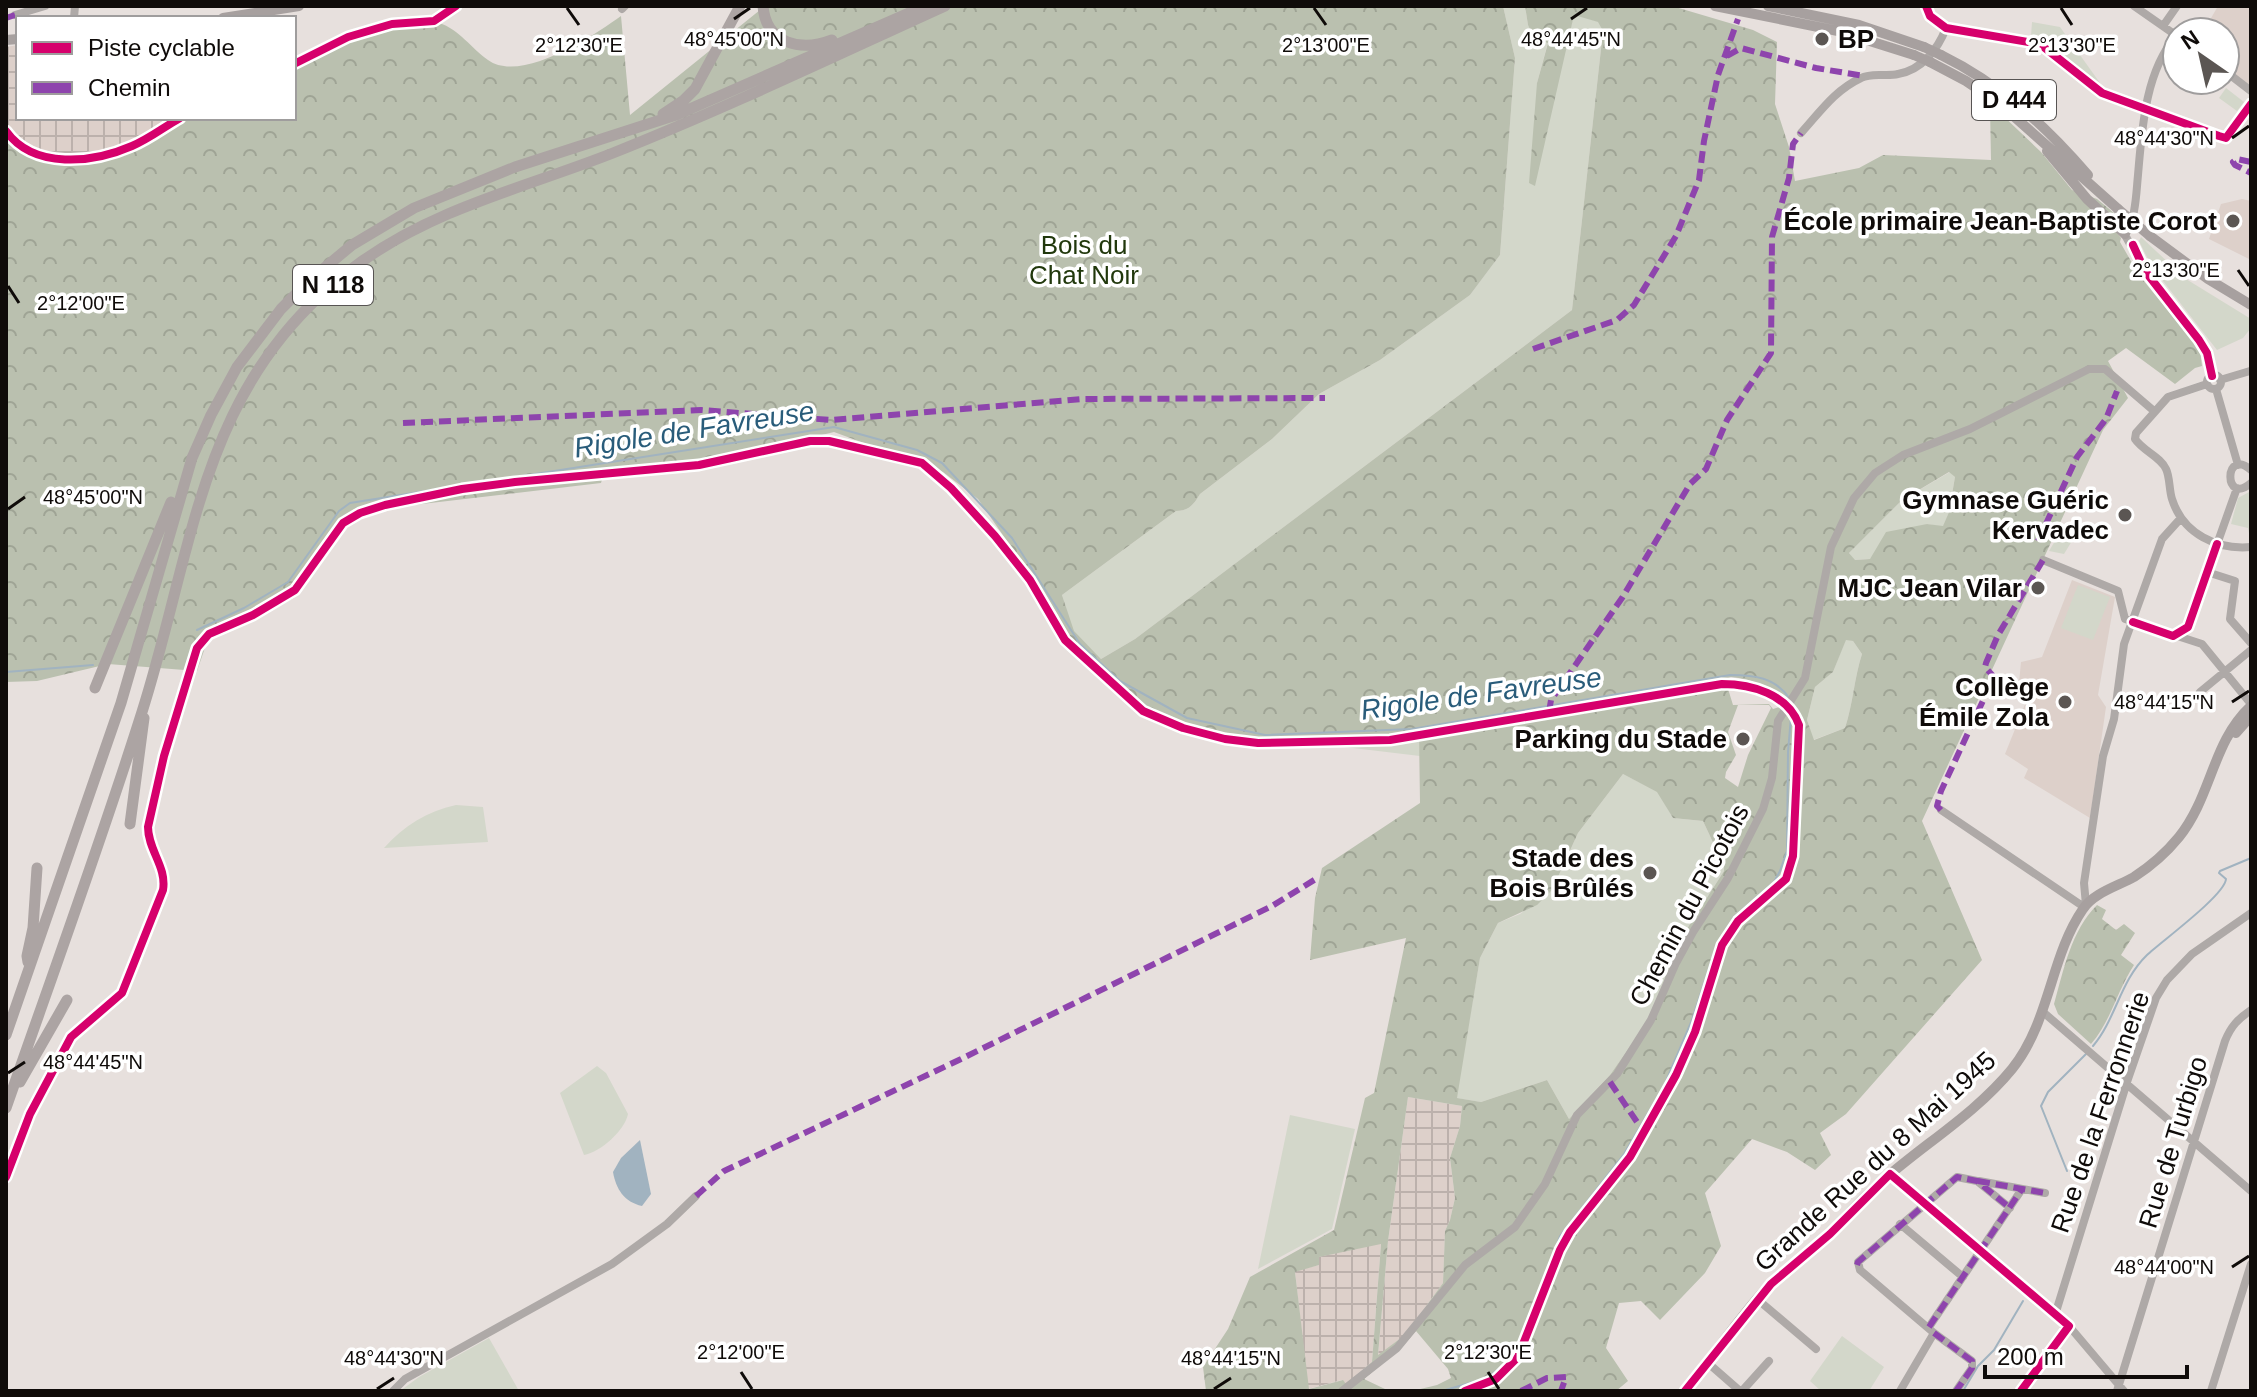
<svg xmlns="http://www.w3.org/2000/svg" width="2257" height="1397" font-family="Arial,sans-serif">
  <defs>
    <pattern id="industrial-grid" width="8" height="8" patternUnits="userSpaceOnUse" patternTransform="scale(2)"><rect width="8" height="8" fill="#ddd0ca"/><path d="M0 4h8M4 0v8" fill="none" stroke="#bcb1ac"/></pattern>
    <pattern id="forest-crowns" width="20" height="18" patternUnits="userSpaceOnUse" patternTransform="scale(2)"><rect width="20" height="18" fill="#bac0af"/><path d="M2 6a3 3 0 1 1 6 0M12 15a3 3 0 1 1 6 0" fill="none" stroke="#9fa495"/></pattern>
  </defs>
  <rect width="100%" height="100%" fill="#e7e0dd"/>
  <!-- industrial -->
  <path fill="url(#industrial-grid)" d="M18,45v73h171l-59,35 -26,-1 -30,7 -22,-2 -21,-7 -19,-13 -6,-8v-82z
    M1408,1097l54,9 -2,20 -10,32 5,40 -5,22 -5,11 -2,52 -38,52 -27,21 10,-115z
    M1381,1243l-9,119 -26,22 -4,-4 -34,9 -13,-118 24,-6 -1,-8z"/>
  <!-- built -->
  <path fill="#ddd0ca" d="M2218,6h33v80l-26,-19v-35h-22z
    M2242,199l9,2v59l-42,-21 12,-35z
    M2072,580l43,17 -17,98 8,12 -16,111 -66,-40 4,-9 -23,-15 23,-57 1,-11 -10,-3 2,-21 21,-5z"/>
  <!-- green -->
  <path fill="#d3d7ca" d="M1503,6h22l3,19 20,17 -11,41 28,-32 9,-37 25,8 4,9 -31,279 -437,329 -34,20 -28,-28 -11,-36 114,-84c13,0 18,-7 24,-17l72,-55 47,-45 61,-34 90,-65 30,-40 15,-197z
    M2032,22l28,5 40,56c-26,-8 -40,-42 -69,-47z
    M2226,88l18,14 -7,9 -18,-13z
    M2141,237l45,42 65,40v9l-8,10 -26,12 -65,-83 -13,-26z
    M1950,472l5,5 -6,35 -6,15 -16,-3 -57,35 -16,1 -5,-7 53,-53z
    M2251,491v47l-1,1 -2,-11 -17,-4 7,-26z
    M2061,531l14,5 -11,18 -15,-3z
    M2078,585l32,12 -17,43 -32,-12z
    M1846,639l7,2 9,13c-8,25 -9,50 -17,74l-32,12 -6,-20 8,-33 18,-15z
    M1419,734l1,22 -109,-13z
    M1623,774l35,18 15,26 30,3 21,45v5l-48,75 -3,17 -26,59 -37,53 -41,44 -22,-39 -66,22 -25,-4 24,-140 18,-35 22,-9 32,-24 26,-57z
    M456,805l27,2 5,35 -104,6c20,-22 43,-37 72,-43z
    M597,1066l9,7 22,41c-3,16 -27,38 -44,41l-24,-62z
    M1290,1115l65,14 -23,100 -74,40z
    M1842,1336l42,31 -15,24h-48l-11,-10z
    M489,1338l30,53h-119l19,-14z"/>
  <!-- forest -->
  <path fill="url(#forest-crowns)" fill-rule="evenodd" d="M765,6h738l12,52 -15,197 -30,40 -90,65 -61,34 -47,45 -72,55c-6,10 -11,17 -24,17l-114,84 12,36 27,28 34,-20 437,-329 31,-279 -5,-9 -24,-7 -39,171 -6,-3 8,-100 11,-40 -13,-4 -7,-14 -3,-19h147l81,24 24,12 -2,62 14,43 6,34 64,-13 24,-13 108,5 -1,-53 8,4 43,41 31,38 25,9 28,23 -4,7 -6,1 6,8 -1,4 19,33 61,75 2,16 -7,2 -20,16 -49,-36 -18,13 20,37 -25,32 -181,391 60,139 -136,154 -26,19 11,22 -16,15 -28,-18 -35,-13 -47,54 16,53 -16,27 -45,47 -19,-19 -22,2 -13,45 22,33 -12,10h-204l25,-6 14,-7 -3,-9 -32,-38 -14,16 -38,32 21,10 24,2h-203l-3,-24 25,-38 22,-52 84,-47 31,-132 9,-5 32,-155 -96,22 5,-62 7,-30 98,-65 -1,-69 -108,9 -38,1 -47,-4 -43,-12 -44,-19 -72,-68 -9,-26 -80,-116 -35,-27 -109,-40 -91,22 -140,22 -2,7 -222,26 -20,7 -23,22 -42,60 -34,19 -52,22 -11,32 -89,-7 -71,17 -31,1v-553l6,8 19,13 21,7 22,2 30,-7 26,1 59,-35h105v-52c41,-19 80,-41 127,-43 5,0 13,-1 18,0 20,6 33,26 49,37 33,24 105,-24 133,-44l9,99zM1949,472l6,5 -6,35 -6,14 -16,-2 -41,8 -16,27 -15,1 -6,-7 53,-53zM1846,640l7,1 9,13c-8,25 -9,50 -17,74l-31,12 -7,-20 8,-33 18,-15zM1731,677c22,2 39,10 51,29l-9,3 -4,-5 -36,1 -8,-26zM1738,705h31l2,3 -23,47 -10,32 -13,-9 1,-6 10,-17 -8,-23zM1623,774l34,18 16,26 30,3 21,45v5l-48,75 -3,17 -8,13 -1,8 -17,38 -37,53 -41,44 -22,-39 -66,22 -24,-4 23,-140 18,-35 39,-18 15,-15 26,-57zM1408,1097l54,9 -2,20 -10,32 5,40 -5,22 -5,11 -2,52 -38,52 -27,20 10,-114zM1381,1244l-9,118 -26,22 -3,-4 -34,9 -14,-117 24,-7v-8z
    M2097,905l9,5 -4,9 14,11 8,-6 11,9 -14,22 13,10c-17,26 -23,56 -43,79l-33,-30 -4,-10c10,-35 17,-73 43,-99z"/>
  <!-- water -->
  <path fill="#a1b3c0" d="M640,1140l11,54 -9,12c-18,-4 -26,-17 -29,-34l8,-14z"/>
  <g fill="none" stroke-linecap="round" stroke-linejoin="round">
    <!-- stream -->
    <path stroke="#a1b3c0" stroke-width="2" d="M197,630l47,-22 44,-26 51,-71 11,-8 484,-76 83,23 25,13 70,75 68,106 40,37 67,37 78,17 147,-6 318,-54c24,0 45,2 60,24
      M6,672l87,-7
      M2093,1046c23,-27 27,-65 54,-91 15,-14 78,-60 79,-76l-7,-6 1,-2 31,-13
      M2067,1171l-26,-65 7,-14 38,-38
      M1442,1391l45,-13 23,-18 7,-12 21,-51 22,-61 64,-82 40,-68 28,-66 25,-76 17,-27 40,-35 6,-11 7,-20 1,-99 4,-47
      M1963,1391l15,-25 16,-16 29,-49"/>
    <!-- minor -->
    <path stroke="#aea9a7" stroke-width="8" d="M1926,6l4,10 16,12 94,16 62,49 117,43 7,2 25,-34
      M2134,6l43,30
      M622,9l3,-3
      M15,15l30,-9
      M74,18l1,-12
      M2163,26l14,-20
      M2176,36c-31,36 -34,93 -38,139 -2,20 -2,43 -13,60l20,36 54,69 8,13 5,23
      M2225,71l26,20
      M1801,133c19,-21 34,-43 60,-55 11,-6 25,-1 37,-4 24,-4 40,-25 48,-46
      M2207 382a7 7 0 1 1 14 0a7 7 0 1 1-14 0Z
      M2220,380l30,-9
      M2207,384l-39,13 -32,36 -1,6c8,12 26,18 31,30 4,8 3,21 6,30 11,35 45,51 79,48
      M2216,389l22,76
      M2251,470c-27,-24 -28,37 0,13
      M2043,560l75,31 7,28 77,25 49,60
      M2207,572l28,9 -5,38 21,24
      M2173,636l16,-13 48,-135
      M2200,692l51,-42
      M1941,810l143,97
      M2086,905l-2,-22 19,-127 11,-37 10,-75 38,-105 19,-21
      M2043,1012l208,179
      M1890,1174l179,152 55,65
      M1979,1181l66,12
      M1900,1224l63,53
      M1757,1299l59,50
      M2055,1315l72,-233 29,-84 11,-18 25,-26 59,-41
      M1929,1327l93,-138
      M1708,1363l32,28
      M393,1391l12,-12 207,-115 55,-40 29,-28
      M1342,1391l55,-43 68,-83 50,-38 30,-43 32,-69 40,-41 34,-54 25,-57 17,-31 35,-54 35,-69 9,-31 6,-57 27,-43 26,-131 23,-49 21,-25 28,-18 67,-26 119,-60h16l49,42
      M1742,1391l27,-30
      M1900,1391l34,-58
      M1956,1391l16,-23v-7l-38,-28 -74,-63 -2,-8 99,-85 20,4 33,27
      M2021,1391l48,-65
      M2117,1391l108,-350c6,-15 13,-22 26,-31
      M2211,1391l40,-127"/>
    <!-- major -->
    <path stroke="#a7a09f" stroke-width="10" d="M1715,6l123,25 76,24
      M1768,6l91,19 65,22
      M223,18l76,-12
      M6,40l12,-1
      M1941,55c59,29 104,70 147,120
      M1930,62l36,19 34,23 118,105
      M2047,151l40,48 38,35
      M2150,236l58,43 43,26
      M2236,733l15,-17
      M1685,1391c28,-35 53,-72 83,-105 15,-16 35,-27 51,-42 18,-16 33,-36 51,-52 45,-43 102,-74 142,-123 38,-47 38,-112 71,-160 10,-16 35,-23 51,-32 17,-11 32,-24 45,-40 33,-41 33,-95 72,-131"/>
    <!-- highway -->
    <path stroke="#aca4a3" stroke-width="11" d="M763,6c3,38 38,46 69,34
      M663,114l21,-14 11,-11 45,-83
      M95,688l76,-186
      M130,824l14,-106
      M28,962l-1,-6 6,-28 4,-60
      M6,1035l115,-332 71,-245 19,-43 26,-48 44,-58 29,-29 42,-35 62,-37 101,-41 161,-52 249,-109
      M20,1082l47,-82
      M6,1108c46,-132 94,-263 136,-396 55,-173 57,-332 219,-450 77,-55 166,-75 252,-109 113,-45 222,-97 332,-147"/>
    <!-- major-bridge -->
    <path stroke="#a7a09f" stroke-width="10" d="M1924,47l17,8
      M1914,55l16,7
      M2118,209l32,27"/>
    <!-- quiet -->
    <path stroke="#8e44ad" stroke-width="6" stroke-dasharray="12 6" stroke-linecap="butt" d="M6,18l9,-3
      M1727,56l14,-8 75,20 48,8
      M2251,162l-14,-3 -4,3 2,3 16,8
      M1533,349l84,-29 17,-15 42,-69 23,-56 5,-39 14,-66 20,-56
      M403,423l298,-13 130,10 252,-21 242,-1
      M2038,541l39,-84 29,-38 11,-28
      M1549,712l2,-12 71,-102 68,-114 16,-15 21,-49 44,-67 1,-116 17,-59 4,-34 8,-11
      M1941,810l-4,-4 4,-15 53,-114 -9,-10 1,-4 12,-28 45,-75
      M1610,1082l29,43
      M1978,1181l67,12
      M696,1196l28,-25 235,-111 313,-154 47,-29
      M1857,1265l1,-3 99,-85 20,4 33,27
      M1929,1327l93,-138
      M1934,1333l38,28v7l-16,23
      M1521,1391l26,-13 19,-1 -5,14"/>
    <!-- cycleway casing -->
    <g stroke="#fff" stroke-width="13">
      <path id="cycleway" d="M1926,6l4,10 16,12 94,16 62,49 117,43 7,2 25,-34
        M294,64l54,-27 44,-13 42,-3 22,-15
        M6,131c28,39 87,32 126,15 17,-7 32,-19 48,-28
        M2133,245l12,26 54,69 8,13 5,23
        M2133,622l40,14 15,-9 29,-83
        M6,1177l24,-63 41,-77 51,-44 41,-103c4,-23 -15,-40 -15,-63l16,-71 33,-108 12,-14 44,-19 42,-25 48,-67 17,-10 25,-8 77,-16 53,-7 184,-17 111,-24h19l93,22 29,25 44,48 35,44 35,60 78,71 40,17 42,11 33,4 132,-3 332,-56c29,0 66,10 77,41l-6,131 -7,23 -48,42 -16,24 -27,87 -19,43 -46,82 -60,75 -10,18 -42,107 -22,22 -31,12
        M1685,1391l86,-107 59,-50 60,-60 179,152 -48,65"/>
    </g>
    <!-- cycleway -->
    <use href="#cycleway" stroke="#d6006c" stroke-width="8"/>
  </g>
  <!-- ticks -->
  <path fill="none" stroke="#0f0b09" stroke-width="3" d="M567,8l12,17M1314,8l12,17M2061,8l11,17M734,19l16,-11M1571,19l16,-11M2232,138l17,-12M2238,270l11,16M8,286l11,17M8,509l17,-12M2232,702l17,-11M8,1073l17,-11M2232,1267l17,-11M741,1372l11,17M1488,1372l11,17M377,1389l17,-11M1214,1389l17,-11"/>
  <!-- markers -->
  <g fill="#5b5653" stroke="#fff" stroke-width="3">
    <circle cx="1822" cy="39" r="8"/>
    <circle cx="2233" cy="221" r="8"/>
    <circle cx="2125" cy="515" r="8"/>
    <circle cx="2038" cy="588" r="8"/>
    <circle cx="2065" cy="702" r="8"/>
    <circle cx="1743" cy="739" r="8"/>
    <circle cx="1650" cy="873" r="8"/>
  </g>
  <g text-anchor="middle" stroke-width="7" stroke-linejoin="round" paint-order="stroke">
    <!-- shield labels -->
    <g fill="#fff" stroke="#575453" stroke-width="2">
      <rect x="1972" y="80" width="84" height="40" rx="6"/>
      <rect x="293" y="265" width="80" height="40" rx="6"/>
    </g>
    <g font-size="24" font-weight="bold" fill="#0f0b09">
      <text x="2014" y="108">D 444</text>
      <text x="333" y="293">N 118</text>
    </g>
    <!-- poi labels -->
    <g font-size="26" font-weight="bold" fill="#0f0b09" stroke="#fff" text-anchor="end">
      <text x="1838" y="48" text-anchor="start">BP</text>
      <text x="2217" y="230">École primaire Jean-Baptiste Corot</text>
      <text x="2109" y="509">Gymnase Guéric<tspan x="2109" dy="30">Kervadec</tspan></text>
      <text x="2022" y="597">MJC Jean Vilar</text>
      <text x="2049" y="696">Collège<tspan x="2049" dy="30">Émile Zola</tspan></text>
      <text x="1727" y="748">Parking du Stade</text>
      <text x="1634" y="867">Stade des<tspan x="1634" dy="30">Bois Brûlés</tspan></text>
    </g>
    <!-- park labels -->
    <g font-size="26" fill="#21380c" stroke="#fff">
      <text x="1084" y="254">Bois du<tspan x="1084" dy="30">Chat Noir</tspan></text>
    </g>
    <!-- street labels -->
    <g font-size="26" fill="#0f0b09" stroke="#fff">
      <text transform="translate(1689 905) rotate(-62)" y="9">Chemin du Picotois</text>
      <text transform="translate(2100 1112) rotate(-71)" y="9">Rue de la Ferronnerie</text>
      <text transform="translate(2173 1142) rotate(-73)" y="9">Rue de Turbigo</text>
      <text transform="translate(1875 1161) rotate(-42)" y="9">Grande Rue du 8 Mai 1945</text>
    </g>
    <!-- water labels -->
    <g font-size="28" font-style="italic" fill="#295c7a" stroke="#fff">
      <text transform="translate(694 429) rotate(-9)" y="10">Rigole de Favreuse</text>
      <text transform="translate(1481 693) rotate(-8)" y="10">Rigole de Favreuse</text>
    </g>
  </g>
  <g font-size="20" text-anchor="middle" fill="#0f0b09" stroke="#fff" stroke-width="7" stroke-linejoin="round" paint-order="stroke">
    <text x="734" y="46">48°45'00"N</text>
    <text x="1571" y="46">48°44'45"N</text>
    <text x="579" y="52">2°12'30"E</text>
    <text x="1326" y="52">2°13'00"E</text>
    <text x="2072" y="52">2°13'30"E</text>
    <text x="2164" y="145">48°44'30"N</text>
    <text x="2176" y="277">2°13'30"E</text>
    <text x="81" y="310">2°12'00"E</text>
    <text x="93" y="504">48°45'00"N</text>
    <text x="2164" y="709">48°44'15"N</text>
    <text x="93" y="1069">48°44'45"N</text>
    <text x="2164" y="1274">48°44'00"N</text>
    <text x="741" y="1359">2°12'00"E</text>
    <text x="1488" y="1359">2°12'30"E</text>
    <text x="394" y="1365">48°44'30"N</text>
    <text x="1231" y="1365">48°44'15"N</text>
  </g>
  <!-- border -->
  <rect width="2257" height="1397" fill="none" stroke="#0f0b09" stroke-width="16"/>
  <!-- legend -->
  <rect x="16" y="16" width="280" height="104" fill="#ffffff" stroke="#9f9d9d" stroke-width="2"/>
  <rect x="32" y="42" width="40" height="12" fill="#d6006c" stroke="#9f9d9d" stroke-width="2"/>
  <text x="88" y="56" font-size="24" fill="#0f0b09">Piste cyclable</text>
  <rect x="32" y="82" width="40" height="12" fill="#8e44ad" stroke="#9f9d9d" stroke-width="2"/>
  <text x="88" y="96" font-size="24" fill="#0f0b09">Chemin</text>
  <!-- north arrow -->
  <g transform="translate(2201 56) rotate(326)"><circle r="38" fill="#ffffff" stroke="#9f9d9d" stroke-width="2"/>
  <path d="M0-6L14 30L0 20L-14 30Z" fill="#5b5653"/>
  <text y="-12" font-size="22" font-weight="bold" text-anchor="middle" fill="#0f0b09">N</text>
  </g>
  <!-- scale -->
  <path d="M1985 1365v12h202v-12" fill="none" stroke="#0f0b09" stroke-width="4"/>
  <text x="1997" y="1365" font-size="24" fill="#0f0b09" stroke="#ffffff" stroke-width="6" paint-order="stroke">200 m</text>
</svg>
